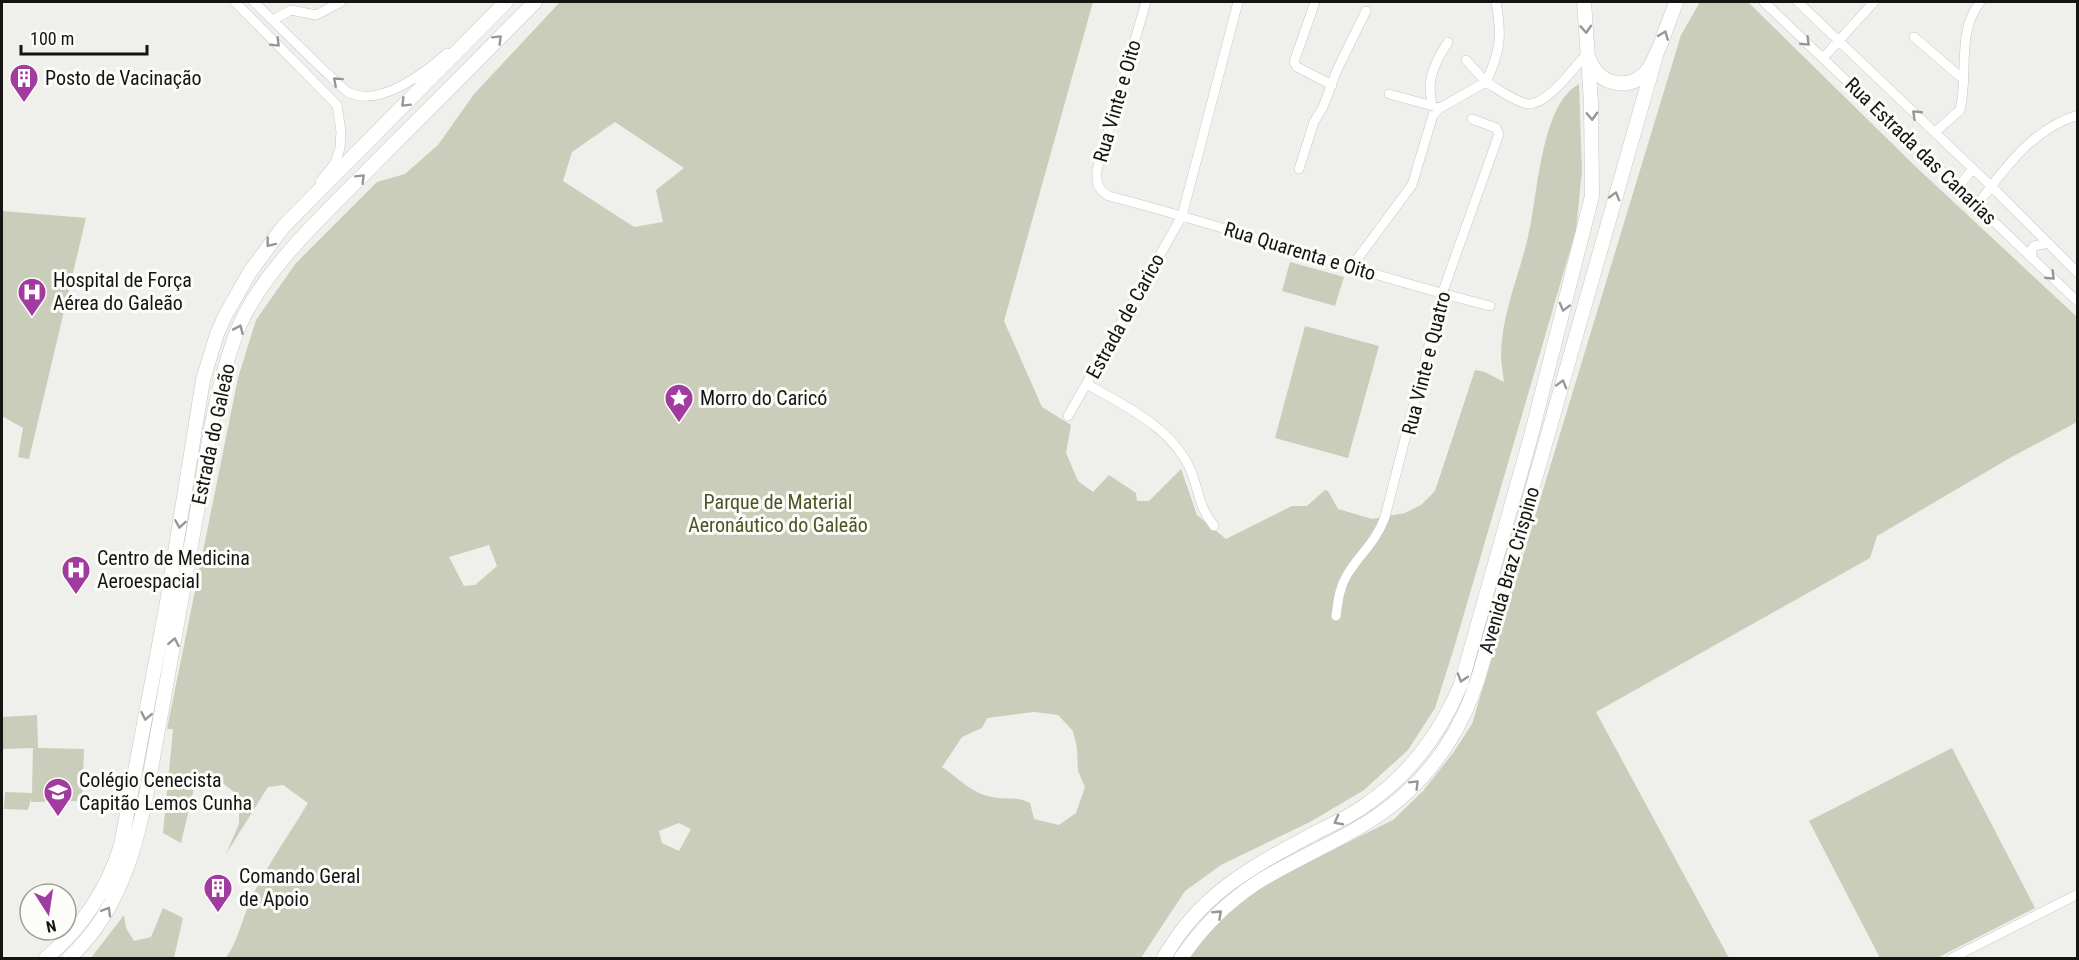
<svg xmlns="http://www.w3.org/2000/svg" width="2079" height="960" font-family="'Roboto Condensed',sans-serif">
  <rect width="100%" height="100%" fill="#eff0eb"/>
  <!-- green -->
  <path fill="#c9cdba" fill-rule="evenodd" d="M560,2h533l-89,319 38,86 29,18 -5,28 12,28 15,11 16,-17 27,18 1,8h12l32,-32 16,46 29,24 66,-33h15l18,-16 3,1 10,18 34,10 33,-6 16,-8 14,-14 40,-121 10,2 19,10c-1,-9 -3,-19 -3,-28 1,-41 18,-78 27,-117 10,-40 12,-132 51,-153l3,87 -6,59 -122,418 -19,60 -27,42 -44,40 -54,32 -89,43 -36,26 -44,67h-915c12,-17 16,-39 25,-59 16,-34 38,-64 57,-96l-25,-18 -15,2 -42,67 13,-30v-28l-19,-15 -26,7 -13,55 -18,-10 10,-104h-6l71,-351 18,-58 40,-57 81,-81 28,-8 33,-29 36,-51zM615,122l69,46 -28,22 7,32 -29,5 -71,-46 9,-29zM489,545l8,21 -22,19 -11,1 -15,-29zM1034,712l24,3 15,16 4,17 1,23 7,16 -9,26 -17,12 -25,-6 -4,-16c-14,-7 -24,-3 -38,-6 -23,-5 -32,-18 -50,-30l20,-30 20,-9 5,-10zM679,823l12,6 -12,22 -17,-8 -3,-12z
    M1700,2h48l167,164 162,151v105l-69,37 -131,77 -7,22 -274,154 133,246h-539l25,-34 53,-42 125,-62 30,-29 30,-38 19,-29 209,-689z
    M2,211l84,7 -57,241 -11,-2 5,-29 -21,-12z
    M1290,262l54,15 -9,29 -53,-15z
    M1305,326l74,20 -31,112 -73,-20z
    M37,715l1,33 46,1 -2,52 -51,1v-4l-3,12 -24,-1 1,-17 27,1 1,-45 -31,1v-32z
    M1952,748l83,160 -98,50h-57l-71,-137z
    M163,908l20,10 -9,40h-83l33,-43 2,13 8,13 17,-4z"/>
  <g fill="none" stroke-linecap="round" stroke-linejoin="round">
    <!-- street casing -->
    <g stroke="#c6c7c3" stroke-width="10">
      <path id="street" d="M235,2l102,103 4,27 -1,16 -5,15 -15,19
        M254,2c25,24 49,49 75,73 6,5 14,15 21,18 31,14 76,-21 97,-40
        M1146,2l-49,168c-1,13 1,20 12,26 128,33 253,78 381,110
        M1315,2l-21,60 3,5 35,18
        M1496,2c6,33 5,48 -10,80 12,7 25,17 38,21 20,8 51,-37 64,-51
        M1764,2l314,300
        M1798,2l193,184 87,87
        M273,20l18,-10 25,5 25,-13
        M1914,37l49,42
        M1823,58l51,-56
        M1389,94l51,14 46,-26 -20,-22
        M1431,105c1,-6 -1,-12 -1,-19 1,-17 10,-31 18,-44
        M1935,132l25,-22c9,-36 -4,-77 20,-108
        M1299,169l15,-47 9,-15 14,-37 29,-59
        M1958,187l15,-18
        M1977,205c27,-36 56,-77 101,-90
        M2032,258v-9l2,-3 14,-3
        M1352,266l60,-81 21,-70 7,-7
        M1087,384c39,23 85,43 104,87 8,20 8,37 23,55
        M1068,416l114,-200 56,-214
        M1336,616c2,-14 3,-28 11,-41 13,-22 28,-31 38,-58l57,-223 57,-160 -3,-6 -24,-9
        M1952,958l126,-64"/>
    </g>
    <!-- secondary casing -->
    <g stroke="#c6c7c3" stroke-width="15">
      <path id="secondary" d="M1589,59c5,13 14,22 28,24 29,4 37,-23 46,-45 4,-12 9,-24 13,-36
        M46,958c35,-29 62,-69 75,-113l45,-237 37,-228 14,-46 9,-20 24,-42 33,-45 223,-225
        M69,958c66,-61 74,-149 90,-233 13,-71 26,-142 38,-213 10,-60 18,-121 39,-178 24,-63 92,-123 139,-171 54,-54 107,-107 160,-161
        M1164,958c35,-63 86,-90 147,-123 19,-10 39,-18 56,-31 43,-30 74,-72 94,-120l70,-248 61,-240 -1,-94 -7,-100
        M1181,958c19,-28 44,-54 74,-74 37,-24 79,-40 116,-64 56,-36 90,-85 109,-148l175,-613"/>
    </g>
    <!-- street -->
    <use href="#street" stroke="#fff" stroke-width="9"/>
    <!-- secondary -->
    <use href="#secondary" stroke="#fff" stroke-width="14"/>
  </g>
  <!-- one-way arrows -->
  <defs><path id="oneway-chevron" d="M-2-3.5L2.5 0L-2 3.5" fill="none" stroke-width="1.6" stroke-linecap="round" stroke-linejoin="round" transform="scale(1.5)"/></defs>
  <g stroke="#959695">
    <use href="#oneway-chevron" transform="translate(1586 29) rotate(86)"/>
    <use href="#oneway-chevron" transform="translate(1664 35) rotate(-69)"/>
    <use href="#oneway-chevron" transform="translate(498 39) rotate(-45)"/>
    <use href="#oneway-chevron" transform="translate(1806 42) rotate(44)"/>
    <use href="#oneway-chevron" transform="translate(276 43) rotate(45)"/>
    <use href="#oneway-chevron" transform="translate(337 81) rotate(-138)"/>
    <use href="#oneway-chevron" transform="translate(405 103) rotate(135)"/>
    <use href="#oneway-chevron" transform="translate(1916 114) rotate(-136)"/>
    <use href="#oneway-chevron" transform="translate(1592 116) rotate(88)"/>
    <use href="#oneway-chevron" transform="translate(361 178) rotate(-45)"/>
    <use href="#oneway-chevron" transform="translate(1615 196) rotate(-74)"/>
    <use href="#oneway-chevron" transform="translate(270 243) rotate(128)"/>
    <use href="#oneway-chevron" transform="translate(2051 276) rotate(44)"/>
    <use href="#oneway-chevron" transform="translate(1564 307) rotate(105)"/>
    <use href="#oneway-chevron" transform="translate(239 329) rotate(-66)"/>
    <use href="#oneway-chevron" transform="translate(1562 384) rotate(-74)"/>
    <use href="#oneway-chevron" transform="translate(180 524) rotate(99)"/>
    <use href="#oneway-chevron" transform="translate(174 642) rotate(-79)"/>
    <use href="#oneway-chevron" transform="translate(1462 678) rotate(107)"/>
    <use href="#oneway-chevron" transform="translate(146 716) rotate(101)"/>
    <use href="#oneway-chevron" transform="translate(1415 784) rotate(-45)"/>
    <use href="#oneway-chevron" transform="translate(1338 821) rotate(152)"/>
    <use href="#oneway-chevron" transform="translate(107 911) rotate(-59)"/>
    <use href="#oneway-chevron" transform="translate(1218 914) rotate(-43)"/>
  </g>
  <!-- icons -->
  <defs>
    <g id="building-pin" transform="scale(1.5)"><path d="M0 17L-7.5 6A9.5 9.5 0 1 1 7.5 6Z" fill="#a23b9f" stroke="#fcfdf9"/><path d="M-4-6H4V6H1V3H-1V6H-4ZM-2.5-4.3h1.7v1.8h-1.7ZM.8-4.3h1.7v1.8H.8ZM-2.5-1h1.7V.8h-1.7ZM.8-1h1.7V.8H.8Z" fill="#fff"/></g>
    <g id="hospital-pin" transform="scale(1.5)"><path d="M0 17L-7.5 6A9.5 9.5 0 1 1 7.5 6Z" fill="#a23b9f" stroke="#fcfdf9"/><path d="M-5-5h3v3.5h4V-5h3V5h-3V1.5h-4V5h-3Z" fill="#fff"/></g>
    <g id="sight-pin" transform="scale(1.5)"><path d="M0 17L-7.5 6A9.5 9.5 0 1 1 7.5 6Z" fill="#a23b9f" stroke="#fcfdf9"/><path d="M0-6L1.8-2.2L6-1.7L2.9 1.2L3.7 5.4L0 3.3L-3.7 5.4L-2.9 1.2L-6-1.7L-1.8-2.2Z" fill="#fff"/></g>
    <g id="school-pin" transform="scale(1.5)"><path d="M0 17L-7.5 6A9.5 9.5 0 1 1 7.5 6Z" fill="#a23b9f" stroke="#fcfdf9"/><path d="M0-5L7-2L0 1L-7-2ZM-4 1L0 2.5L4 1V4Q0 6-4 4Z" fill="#fff"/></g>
  </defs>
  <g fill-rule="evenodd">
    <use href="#building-pin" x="24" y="78"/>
    <use href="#hospital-pin" x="32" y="292"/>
    <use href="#sight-pin" x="679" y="398"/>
    <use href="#hospital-pin" x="76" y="570"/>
    <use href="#school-pin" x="58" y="792"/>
    <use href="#building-pin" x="218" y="888"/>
  </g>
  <g text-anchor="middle" stroke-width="6" stroke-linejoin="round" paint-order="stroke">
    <!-- poi labels -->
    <g font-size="20" fill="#141513" stroke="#fcfdf9" text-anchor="start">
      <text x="45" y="85">Posto de Vacinação</text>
      <text x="53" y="287">Hospital de Força<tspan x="53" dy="23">Aérea do Galeão</tspan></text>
      <text x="700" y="405">Morro do Caricó</text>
      <text x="97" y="565">Centro de Medicina<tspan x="97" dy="23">Aeroespacial</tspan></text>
      <text x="79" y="787">Colégio Cenecista<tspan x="79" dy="23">Capitão Lemos Cunha</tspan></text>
      <text x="239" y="883">Comando Geral<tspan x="239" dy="23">de Apoio</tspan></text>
    </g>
    <!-- street labels -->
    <g font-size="20" fill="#141513" stroke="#fcfdf9">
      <text transform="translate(1117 101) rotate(-74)" y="7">Rua Vinte e Oito</text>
      <text transform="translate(1921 151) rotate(44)" y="7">Rua Estrada das Canarias</text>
      <text transform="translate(1300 251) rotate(17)" y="7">Rua Quarenta e Oito</text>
      <text transform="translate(1125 316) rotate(-61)" y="7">Estrada de Carico</text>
      <text transform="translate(1426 363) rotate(-76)" y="7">Rua Vinte e Quatro</text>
      <text transform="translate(213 434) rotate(-78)" y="7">Estrada do Galeão</text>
      <text transform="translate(1509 570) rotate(-74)" y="7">Avenida Braz Crispino</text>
    </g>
    <!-- park labels -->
    <g font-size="20" fill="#4c5424" stroke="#fcfdf9">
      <text x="778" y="509">Parque de Material<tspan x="778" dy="23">Aeronáutico do Galeão</tspan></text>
    </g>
  </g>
  <!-- border -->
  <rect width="2079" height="960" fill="none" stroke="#141513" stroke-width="6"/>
  <!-- north arrow -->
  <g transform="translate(48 912) rotate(168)"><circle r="28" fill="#fcfdf9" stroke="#9fa09d" stroke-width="1.5"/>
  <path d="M0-4.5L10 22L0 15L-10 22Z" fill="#a23b9f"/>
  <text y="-9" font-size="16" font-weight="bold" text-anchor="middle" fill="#141513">N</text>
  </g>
  <!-- scale -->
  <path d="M21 45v9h126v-9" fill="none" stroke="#141513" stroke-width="3"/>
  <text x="30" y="45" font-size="18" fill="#141513" stroke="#fcfdf9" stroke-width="4.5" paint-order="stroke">100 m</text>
</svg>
